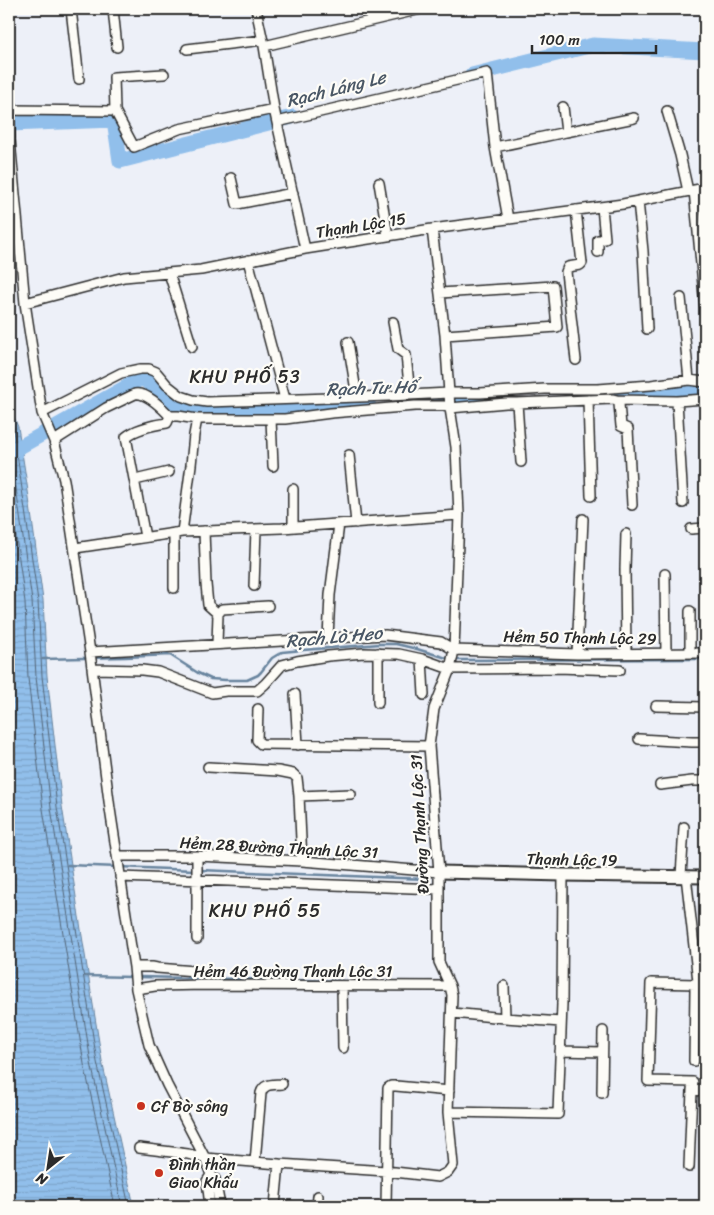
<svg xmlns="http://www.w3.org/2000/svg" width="714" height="1215" font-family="Sriracha,sans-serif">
  <defs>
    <pattern id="water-rules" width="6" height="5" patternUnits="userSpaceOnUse" patternTransform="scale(1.25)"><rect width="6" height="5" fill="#91bfeb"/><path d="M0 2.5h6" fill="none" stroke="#7da4ca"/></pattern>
  </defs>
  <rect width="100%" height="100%" fill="#edf0f8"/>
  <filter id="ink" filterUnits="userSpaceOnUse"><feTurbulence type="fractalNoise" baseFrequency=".02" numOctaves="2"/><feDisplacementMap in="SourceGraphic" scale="10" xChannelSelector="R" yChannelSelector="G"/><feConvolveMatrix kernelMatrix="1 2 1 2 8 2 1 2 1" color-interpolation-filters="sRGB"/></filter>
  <g filter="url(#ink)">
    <!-- water -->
    <path fill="url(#water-rules)" stroke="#68849e" d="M9,405l9,22 10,64 15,109 4,76 15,130 20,130 20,125 32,145h-125z"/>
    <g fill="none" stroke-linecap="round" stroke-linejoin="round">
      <!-- shore -->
      <path stroke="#546678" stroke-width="1" d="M9,417l4,11 3,19 22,154 4,75 15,131 40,255 32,144
        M9,439l23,162 4,76 15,131 40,255 31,143
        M9,487l16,115 3,76 15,131 41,255 31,142"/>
      <!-- stream -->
      <path stroke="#68849e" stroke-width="2.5" d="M43,659l82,-2 45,-2 28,18 13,6 14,1h22l11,-5 3,-3 11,-14 10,-6 21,-2 77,-6h16l21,5 33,10
        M455,660l250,-1
        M68,865l127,5
        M200,870l226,9
        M85,976l47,1
        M138,977l205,4"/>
      <!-- river -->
      <path stroke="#91bfeb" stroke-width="15" d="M472,75l121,-30 112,6
        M9,124l105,-4 6,41 172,-44
        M607,397l98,-4
        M434,404l50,-3
        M9,453l133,-75 48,36 179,-8"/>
      <!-- street casing -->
      <g stroke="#2b2b2b" stroke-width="12">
        <path id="street" d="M71,9l8,70
          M113,9l4,38
          M256,9l8,37 10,63 31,140
          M264,46l157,-37
          M187,49l76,-9
          M9,110l1,30 15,163 17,110 12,28 10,39 26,172 20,157 24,158 2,22 13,56 18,40 38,73 6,17 4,4 5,27
          M9,110l106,1 19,36 45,-18 95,-20
          M115,111l-1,-34 50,-3
          M667,111l13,44 8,36
          M277,122l210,-49 8,74 13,72
          M566,132l68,-14
          M495,147l71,-15 -3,-25
          M231,178l6,26 56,-11
          M379,183l9,53
          M694,190l11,116
          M638,201l5,50 4,78
          M598,252v-12l7,-1 -3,-32
          M248,260l37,139
          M169,273l23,74
          M440,293l113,-7 4,41 -112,8
          M681,298l8,82
          M25,303l99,-26 77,-7 104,-21 127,-20 191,-25 82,-16
          M393,322l5,27 8,6 4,40
          M348,342l9,55
          M576,360l-10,-88 2,-5 12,-2 2,-2 -6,-53
          M588,400l3,96
          M617,400l2,4 2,22 7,3 4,76
          M677,401l6,102
          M517,403l96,-4 4,1 60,1 28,-2
          M42,413l79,-40 19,-4h9l7,3 11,13 14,11 12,4 14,2 182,-6 60,-3h31l65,-4h53l53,-4 38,-5 16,2
          M170,416h8l19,3h88l46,-6 84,-7h29l6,2 56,-5h11l4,59
          M271,419l2,47
          M54,441l52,-33 29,-14c12,-2 27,14 35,22l-3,7c-14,2 -30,5 -41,14l19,100
          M349,455l7,68
          M135,480l34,-8
          M293,489v38
          M691,529l14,-1
          M204,531l2,53 2,21 10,9
          M182,532l9,-67 3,-30 3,-16
          M174,533v55
          M75,548l107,-16 100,-4 177,-13
          M665,574l1,79
          M254,586l2,-57
          M328,638l2,-43 9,-71
          M217,644l1,-30 4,-5 46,-3
          M90,652l295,-17 56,7 13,8 123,4 128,-1
          M378,653v50
          M626,653l-1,-84 1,-35
          M690,653v-42
          M577,654l6,-135
          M422,659l2,36
          M93,669l49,1 16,2 54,21 14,-2h31l8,-7 17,-19 15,-4 31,-5 36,-3 35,1 23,5 28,10 107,-1 63,2
          M295,694l3,51
          M656,706l49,1
          M258,709l-1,31 4,4 168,2
          M639,739l53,3h13
          M208,767l70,4 15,3 4,4 2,18 3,65
          M660,785l32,-4h13
          M299,796l52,-2
          M117,856h80l105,5 137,11
          M197,856v83
          M681,876l3,-49
          M686,876l12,105 -3,8 -1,72
          M120,877l318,12
          M695,955h10
          M134,967h18l5,1 38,3
          M696,984l-45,-1 -3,98 45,1 -1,8 13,1
          M342,986l1,62
          M136,989l19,-3 50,-1 245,1
          M452,1013l53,5 -1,-32
          M505,1018l56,4
          M560,1051l42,1
          M602,1093l1,-62
          M448,1112l110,2 4,-110 1,-129
          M139,1148l49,6 17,4 74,6 107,7 52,6 10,-5 5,-7 -5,-53 4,-117 -2,-9 -11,-24v-90l-10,-126 5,-37 16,-40 4,-19 5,-135 -3,-68 -6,-39 -5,-73 -13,-106
          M255,1162l6,-69c3,-10 12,-8 21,-9
          M689,1167l3,-77
          M210,1206l-3,-25 4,-6
          M275,1206l4,-42
          M317,1206l1,-10
          M386,1206l2,-118 3,-2h5l53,5"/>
      </g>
      <!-- secondary casing -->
      <g stroke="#2b2b2b" stroke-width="15">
        <path id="secondary" d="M439,872l124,3 142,2"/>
      </g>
      <!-- street -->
      <use href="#street" stroke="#fdfcf7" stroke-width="9"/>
      <!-- secondary -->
      <use href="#secondary" stroke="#fdfcf7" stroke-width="11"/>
    </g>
  </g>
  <!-- markers -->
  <g fill="#c8321e" stroke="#fdfcf7" stroke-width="2">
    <circle cx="141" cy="1106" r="5"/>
    <circle cx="159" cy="1173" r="5"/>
  </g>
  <g text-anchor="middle" stroke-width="4.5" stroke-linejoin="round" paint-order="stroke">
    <!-- street labels -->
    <g font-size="16" fill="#2b2b2b" stroke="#fdfcf7">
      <text transform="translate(361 225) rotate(-9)" y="6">Thạnh Lộc 15</text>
      <text transform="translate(580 637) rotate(1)" y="6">Hẻm 50 Thạnh Lộc 29</text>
      <text transform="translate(419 824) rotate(-93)" y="6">Đường Thạnh Lộc 31</text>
      <text transform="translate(279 847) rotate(3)" y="6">Hẻm 28 Đường Thạnh Lộc 31</text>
      <text transform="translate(572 859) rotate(1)" y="6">Thạnh Lộc 19</text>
      <text x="293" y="977">Hẻm 46 Đường Thạnh Lộc 31</text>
    </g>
    <!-- poi labels -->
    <g font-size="16" fill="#2b2b2b" stroke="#fdfcf7" text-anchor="start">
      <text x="151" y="1112">Cf Bờ sông</text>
      <text x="169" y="1170">Đình thần<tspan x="169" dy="18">Giao Khẩu</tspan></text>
    </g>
    <!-- water labels -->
    <g font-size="18" font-style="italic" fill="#4a5765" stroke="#fdfcf7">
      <text transform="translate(336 89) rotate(-14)" y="6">Rạch Láng Le</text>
      <text transform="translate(371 388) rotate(-2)" y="6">Rạch Tư Hổ</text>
      <text transform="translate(334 637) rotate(-5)" y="6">Rạch Lò Heo</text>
    </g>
    <!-- neighbourhood labels -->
    <g font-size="18" letter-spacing="1" fill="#2b2b2b" stroke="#fdfcf7">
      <text x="245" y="383">KHU PHỐ 53</text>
      <text x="265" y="917">KHU PHỐ 55</text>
    </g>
  </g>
  <!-- margin -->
  <rect width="714" height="1215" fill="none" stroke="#fdfcf7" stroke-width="30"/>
  <rect x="15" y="15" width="684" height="1185" fill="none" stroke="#2b2b2b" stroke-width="2" filter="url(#ink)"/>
  <!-- north arrow -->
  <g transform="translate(48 1168) rotate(210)" stroke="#fdfcf7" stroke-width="4" paint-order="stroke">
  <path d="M0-4L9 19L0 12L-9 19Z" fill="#2b2b2b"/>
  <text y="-8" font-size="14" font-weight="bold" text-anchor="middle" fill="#2b2b2b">N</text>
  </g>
  <!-- scale -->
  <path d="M532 45v8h124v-8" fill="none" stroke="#2b2b2b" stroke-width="2.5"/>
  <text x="539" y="45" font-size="15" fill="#2b2b2b" stroke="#fdfcf7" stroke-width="4" paint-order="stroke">100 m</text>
</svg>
